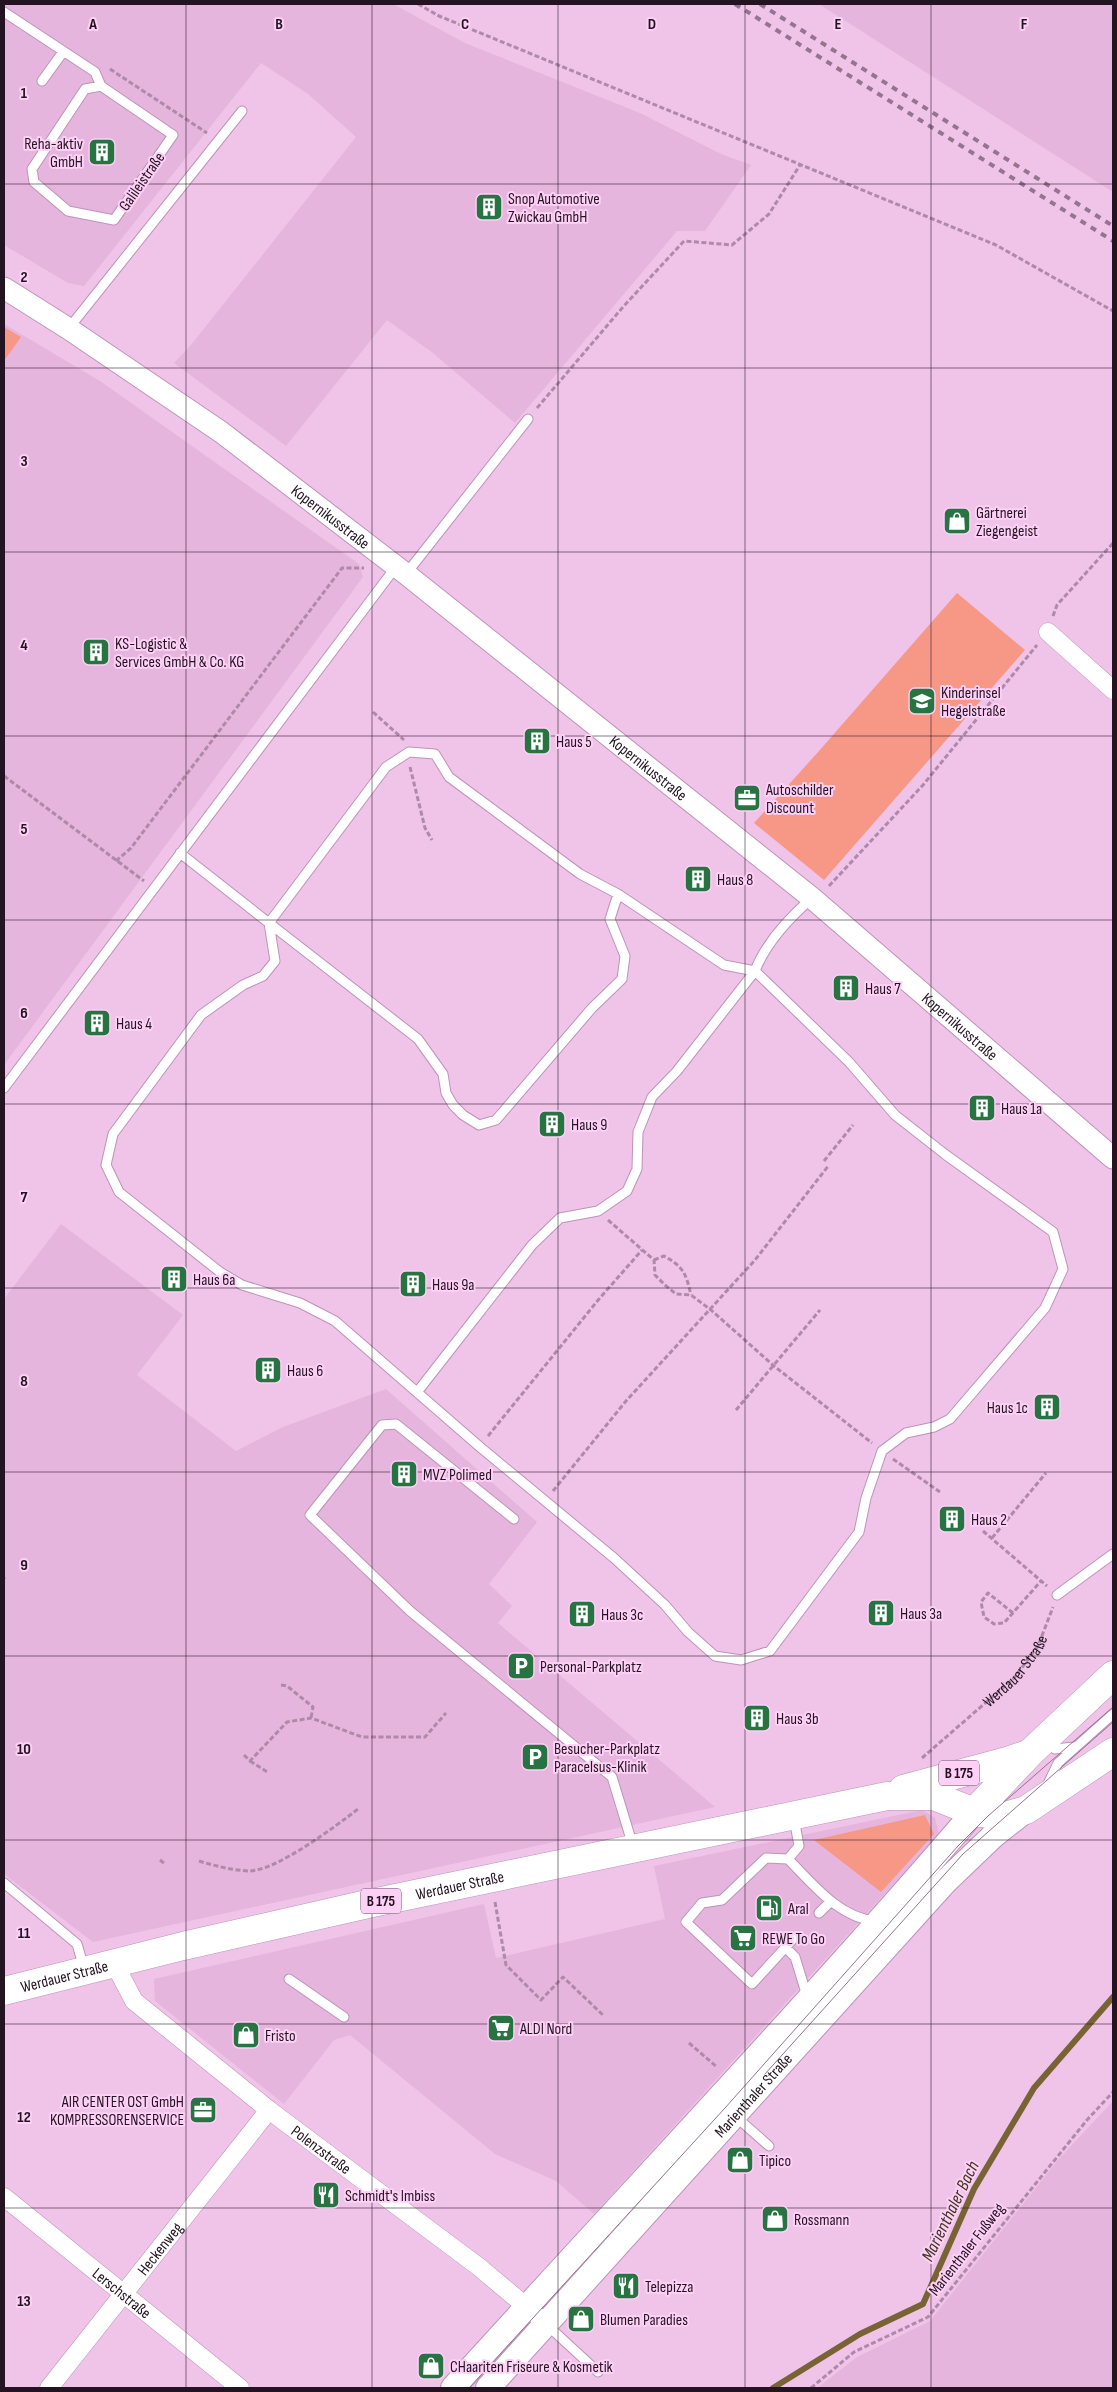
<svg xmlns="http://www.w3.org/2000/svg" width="1117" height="2392" font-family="'Sofia Sans Condensed',sans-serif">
  <rect width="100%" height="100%" fill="#f0c3e9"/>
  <!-- built -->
  <path fill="#e6b5de" d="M4,4h389l72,39 175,70 81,41 30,11 -46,66h-28l-162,192 -82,-70 -46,-33 -101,126 -112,-83 17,-18 165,-208 -48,-43 -47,-31 -177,223 -16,-3 -64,-38z
    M819,4h294v188z
    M4,324l96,57 259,183 4,13 -359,488z
    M61,1224l122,91 -46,60 99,76 47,-24 103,-38 151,133 -48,62 23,22 -14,17 217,184 -622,135 -89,-68v-575z
    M922,1810l13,8 4,16 -345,380 -38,-33 -61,-27 -145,-119 -16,5 -50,64 -129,-103 -1,-22 330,-75 12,54 169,-39 -11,-53z
    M1113,2101v287h-296l40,-31 73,-36 127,-160z"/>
  <!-- green -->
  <path fill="#f69885" d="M4,327l17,10 -17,24z
    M957,593l68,57 -201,230 -70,-57 65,-72z
    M925,1815l9,19 -53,58 -67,-52z"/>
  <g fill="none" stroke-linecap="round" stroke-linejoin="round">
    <!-- stream -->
    <path stroke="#786334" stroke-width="6" d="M773,2388l87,-54 63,-30 51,-115 60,-101 79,-91"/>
    <!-- service casing -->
    <g stroke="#be93b7" stroke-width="11">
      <path id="service" d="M4,12l91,60 6,14 72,49 -59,85 -46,-9 -34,-29 -2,-13 53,-80 16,-3
        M42,81l21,-29
        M69,328l173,-217
        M406,574l122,-155
        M180,853l89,70 6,38 -12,15 -20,9 -42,30 -88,119 -7,31 13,27 101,80 22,13 58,18 35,18 145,126 134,111 51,47 23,27 27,24 26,4 29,-9 89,-119 7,-34 16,-47 24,-18 28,-6 16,-8 95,-111 18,-39 -10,-37 -107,-77 -51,-40 -46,-53 -94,-91 -31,-6 -106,-71 -38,-20 -131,-97 -14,-23 -26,-2 -23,15 -117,156 149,116 25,35 3,19 7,12 10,10 16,10 17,-5 96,-112 30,-29 3,-23 -15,-37 8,-25
        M4,1088l391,-520
        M418,1391l114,-146 28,-27 38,-7 29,-20 10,-22 1,-37 14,-35 25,-26 78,-100c11,-29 34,-53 57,-73
        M514,1519l-118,-95 -14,1 -72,90 100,96 202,166 21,69
        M1057,1595l56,-41
        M1045,1742l10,7 19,-2
        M1047,1786l11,-23 55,-49
        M794,1818l5,28 -11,13c24,24 51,59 87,62
        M788,1859l-22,-1 -44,42 -20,3 -16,19 66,62 42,-46
        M4,1883l73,61 7,24
        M819,1913l12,-12
        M785,1947l10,10 12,39
        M289,1979l55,38
        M735,2116l34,30
        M546,2324l52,48"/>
    </g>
    <!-- minor casing -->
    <g stroke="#be93b7" stroke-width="19">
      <g id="minor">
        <path d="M1048,632l65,58"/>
        <path id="s2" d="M114,1963l20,38 135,109 210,157 56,47"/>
        <path id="s3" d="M4,2197l236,191"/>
        <path id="s4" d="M49,2388l220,-278"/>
      </g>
    </g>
    <!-- tertiary casing -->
    <g stroke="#be93b7" stroke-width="23">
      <g id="tertiary">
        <path id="s5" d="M4,288l65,41 152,103 185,142 406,324 301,260"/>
      </g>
    </g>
    <!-- secondary casing -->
    <g stroke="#be93b7" stroke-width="26">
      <g id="secondary">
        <path d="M453,2388c174,-192 352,-379 521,-576"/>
        <path id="s6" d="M488,2388l458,-507 47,-45 33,-26"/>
      </g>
    </g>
    <!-- primary casing -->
    <g stroke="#be93b7" stroke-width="29">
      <g id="primary">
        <path d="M903,1789l104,-28 21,-7"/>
        <path d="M974,1812l57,-60 82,-77"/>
        <path id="s7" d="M4,1991l179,-45 189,-43 515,-107h47l40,16 31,4 21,-6 87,-58"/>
      </g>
    </g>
    <!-- path -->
    <g stroke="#ae8aa8" stroke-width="3" stroke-dasharray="5 2.5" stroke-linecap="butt">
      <path d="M418,4l21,12 557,229 117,66"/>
      <path d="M110,69l97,64"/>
      <path d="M537,408l86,-101 61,-66 48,4 37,-31 31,-49"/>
      <path d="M1053,616l4,-11 56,-62"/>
      <path d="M373,712l31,28"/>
      <path d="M410,767l15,61 7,12"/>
      <path d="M4,776l140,105"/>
      <path d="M116,861l15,-13 211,-280h22"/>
      <path d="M829,886l94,-101 114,-140"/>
      <path d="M824,1161l29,-36"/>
      <path d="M608,1220l46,40 1,15 10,10 11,9 15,1 20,15 63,56 98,77"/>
      <path d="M654,1260l10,-4c20,11 22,18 27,39"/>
      <path d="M736,1410l84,-100"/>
      <path d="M488,1436l111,-137 43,-49"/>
      <path d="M893,1459l47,33"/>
      <path d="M553,1491l73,-90 129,-141 74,-95"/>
      <path d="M983,1531l64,55"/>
      <path d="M992,1538l54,-65"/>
      <path d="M4,1578l1,1"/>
      <path d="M1013,1613l-25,-20 -7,9 3,15 10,7 10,-1 37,-42"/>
      <path d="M281,1685l6,1 26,21 -2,11"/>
      <path d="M244,1755l6,6 37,-39 24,-4 51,19h63l21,-24"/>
      <path id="s1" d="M922,1758l92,-80 24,-32 15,-39"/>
      <path d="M250,1761l19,12"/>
      <path d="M160,1860l5,4"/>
      <path d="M199,1861c16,5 33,9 49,10 27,1 88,-45 110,-62"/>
      <path d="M495,1902l11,63 35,35 22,-23 41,39"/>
      <path d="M689,2043l28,24"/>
      <path d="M811,2388l43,-36 74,-35 159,-197 26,-28"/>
    </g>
    <!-- service -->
    <use href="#service" stroke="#fff" stroke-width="9"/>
    <!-- minor -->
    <use href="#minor" stroke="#fff" stroke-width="18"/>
    <!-- tertiary -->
    <use href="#tertiary" stroke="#fff" stroke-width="21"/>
    <!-- secondary -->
    <use href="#secondary" stroke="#fff" stroke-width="24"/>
    <!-- primary -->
    <use href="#primary" stroke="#fff" stroke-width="28"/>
    <!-- tram -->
    <path stroke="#94748f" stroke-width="1" d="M765,2074l198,-220 150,-132
      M469,2388l256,-280 233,-262 30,-30 125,-109"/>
    <!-- rail -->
    <path stroke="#94748f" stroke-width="4" stroke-dasharray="6 6" stroke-linecap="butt" d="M735,4l378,237
      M760,4l353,222"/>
  </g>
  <!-- grid -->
  <path fill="none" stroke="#241422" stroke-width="1" stroke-opacity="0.55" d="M186,4v2384M372,4v2384M558,4v2384M745,4v2384M931,4v2384M4,184h1109M4,368h1109M4,552h1109M4,736h1109M4,920h1109M4,1104h1109M4,1288h1109M4,1472h1109M4,1656h1109M4,1840h1109M4,2024h1109M4,2208h1109"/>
  <!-- icons -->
  <defs>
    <g id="building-square" transform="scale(1.4375)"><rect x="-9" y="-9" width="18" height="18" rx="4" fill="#277341" stroke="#fdd0f6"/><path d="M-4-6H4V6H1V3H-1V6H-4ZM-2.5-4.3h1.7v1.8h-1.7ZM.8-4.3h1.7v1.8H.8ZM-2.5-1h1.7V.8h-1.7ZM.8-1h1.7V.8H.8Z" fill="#fff"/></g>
    <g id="shop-square" transform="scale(1.4375)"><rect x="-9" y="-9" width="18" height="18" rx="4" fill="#277341" stroke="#fdd0f6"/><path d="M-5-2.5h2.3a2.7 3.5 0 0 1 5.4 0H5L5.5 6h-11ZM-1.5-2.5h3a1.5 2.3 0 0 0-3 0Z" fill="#fff"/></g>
    <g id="school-square" transform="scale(1.4375)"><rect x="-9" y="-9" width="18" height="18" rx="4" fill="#277341" stroke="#fdd0f6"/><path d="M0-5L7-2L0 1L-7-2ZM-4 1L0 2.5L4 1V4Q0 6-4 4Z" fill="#fff"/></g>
    <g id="office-square" transform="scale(1.4375)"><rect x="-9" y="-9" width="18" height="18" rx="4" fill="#277341" stroke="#fdd0f6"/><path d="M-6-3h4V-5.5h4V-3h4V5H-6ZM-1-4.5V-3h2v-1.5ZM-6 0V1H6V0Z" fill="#fff"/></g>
    <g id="parking-square" transform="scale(1.4375)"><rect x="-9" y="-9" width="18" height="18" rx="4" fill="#277341" stroke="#fdd0f6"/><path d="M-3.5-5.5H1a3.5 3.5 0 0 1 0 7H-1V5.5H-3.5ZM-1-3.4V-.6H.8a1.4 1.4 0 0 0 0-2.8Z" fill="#fff"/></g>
    <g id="fuel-square" transform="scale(1.4375)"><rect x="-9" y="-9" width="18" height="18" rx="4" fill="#277341" stroke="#fdd0f6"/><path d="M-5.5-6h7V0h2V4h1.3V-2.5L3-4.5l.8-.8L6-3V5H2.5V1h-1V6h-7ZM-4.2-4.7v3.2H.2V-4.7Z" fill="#fff"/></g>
    <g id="supermarket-square" transform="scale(1.4375)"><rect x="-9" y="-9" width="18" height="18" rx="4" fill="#277341" stroke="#fdd0f6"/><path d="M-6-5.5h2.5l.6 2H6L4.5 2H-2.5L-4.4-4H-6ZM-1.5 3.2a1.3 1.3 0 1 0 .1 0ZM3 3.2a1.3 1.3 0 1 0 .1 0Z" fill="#fff"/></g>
    <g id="restaurant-square" transform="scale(1.4375)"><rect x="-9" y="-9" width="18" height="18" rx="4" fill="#277341" stroke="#fdd0f6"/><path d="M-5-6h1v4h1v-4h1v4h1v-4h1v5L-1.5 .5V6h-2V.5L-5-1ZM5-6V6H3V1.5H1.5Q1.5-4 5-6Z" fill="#fff"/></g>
  </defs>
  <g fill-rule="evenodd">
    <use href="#building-square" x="102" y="152"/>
    <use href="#building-square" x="489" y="207"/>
    <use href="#shop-square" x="957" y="521"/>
    <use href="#building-square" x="96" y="652"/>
    <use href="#school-square" x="922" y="701"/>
    <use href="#building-square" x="537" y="741"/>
    <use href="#office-square" x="747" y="798"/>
    <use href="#building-square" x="698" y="879"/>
    <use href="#building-square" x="846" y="988"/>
    <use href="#building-square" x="97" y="1023"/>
    <use href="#building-square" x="982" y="1108"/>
    <use href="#building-square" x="552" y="1124"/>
    <use href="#building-square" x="174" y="1279"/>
    <use href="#building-square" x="413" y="1284"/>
    <use href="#building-square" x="268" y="1370"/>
    <use href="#building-square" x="1047" y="1407"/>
    <use href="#building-square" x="404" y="1474"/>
    <use href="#building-square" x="952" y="1519"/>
    <use href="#building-square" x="881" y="1613"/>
    <use href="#building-square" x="582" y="1614"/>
    <use href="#parking-square" x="521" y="1666"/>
    <use href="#building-square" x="757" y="1718"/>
    <use href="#parking-square" x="535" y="1757"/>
    <use href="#fuel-square" x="769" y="1908"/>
    <use href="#supermarket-square" x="743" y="1938"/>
    <use href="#supermarket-square" x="501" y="2028"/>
    <use href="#shop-square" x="246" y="2035"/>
    <use href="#office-square" x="203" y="2110"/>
    <use href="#shop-square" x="740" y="2160"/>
    <use href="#restaurant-square" x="326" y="2195"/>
    <use href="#shop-square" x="775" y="2219"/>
    <use href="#restaurant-square" x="626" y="2286"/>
    <use href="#shop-square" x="581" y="2319"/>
    <use href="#shop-square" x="431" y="2366"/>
  </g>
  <g text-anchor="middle" stroke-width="4" stroke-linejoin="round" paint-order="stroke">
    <!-- shield labels -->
    <g fill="#fdd0f6" stroke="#654c62" stroke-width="1">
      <rect x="939" y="1760.5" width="40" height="25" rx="4"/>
      <rect x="361" y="1888.5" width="40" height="25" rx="4"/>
    </g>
    <g font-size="15" font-weight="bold" fill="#241422">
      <text x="959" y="1778">B 175</text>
      <text x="381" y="1906">B 175</text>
    </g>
    <!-- poi labels -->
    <g font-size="16" fill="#241422" stroke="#fdd0f6" text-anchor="start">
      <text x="83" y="149" text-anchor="end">Reha-aktiv<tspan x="83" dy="18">GmbH</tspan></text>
      <text x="508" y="204">Snop Automotive<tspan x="508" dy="18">Zwickau GmbH</tspan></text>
      <text x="976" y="518">Gärtnerei<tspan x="976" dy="18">Ziegengeist</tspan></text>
      <text x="115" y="649">KS-Logistic &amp;<tspan x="115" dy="18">Services GmbH &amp; Co. KG</tspan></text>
      <text x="941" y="698">Kinderinsel<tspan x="941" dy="18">Hegelstraße</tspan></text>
      <text x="556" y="747">Haus 5</text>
      <text x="766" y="795">Autoschilder<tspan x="766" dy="18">Discount</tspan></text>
      <text x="717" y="885">Haus 8</text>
      <text x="865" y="994">Haus 7</text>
      <text x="116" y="1029">Haus 4</text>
      <text x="1001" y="1114">Haus 1a</text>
      <text x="571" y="1130">Haus 9</text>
      <text x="193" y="1285">Haus 6a</text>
      <text x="432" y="1290">Haus 9a</text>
      <text x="287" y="1376">Haus 6</text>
      <text x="1028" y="1413" text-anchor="end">Haus 1c</text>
      <text x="423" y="1480">MVZ Polimed</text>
      <text x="971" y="1525">Haus 2</text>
      <text x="900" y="1619">Haus 3a</text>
      <text x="601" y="1620">Haus 3c</text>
      <text x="540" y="1672">Personal-Parkplatz</text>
      <text x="776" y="1724">Haus 3b</text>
      <text x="554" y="1754">Besucher-Parkplatz<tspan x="554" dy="18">Paracelsus-Klinik</tspan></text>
      <text x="788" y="1914">Aral</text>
      <text x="762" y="1944">REWE To Go</text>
      <text x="520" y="2034">ALDI Nord</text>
      <text x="265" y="2041">Fristo</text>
      <text x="184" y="2107" text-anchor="end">AIR CENTER OST GmbH<tspan x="184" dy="18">KOMPRESSORENSERVICE</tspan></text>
      <text x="759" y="2166">Tipico</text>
      <text x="345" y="2201">Schmidt's Imbiss</text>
      <text x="794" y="2225">Rossmann</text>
      <text x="645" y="2292">Telepizza</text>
      <text x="600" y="2325">Blumen Paradies</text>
      <text x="450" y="2372">CHaariten Friseure &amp; Kosmetik</text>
    </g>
    <!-- street labels -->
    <g font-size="16" fill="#241422" stroke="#fdd0f6">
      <text transform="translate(141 181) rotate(-55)" y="6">Galileistraße</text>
      <text dy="6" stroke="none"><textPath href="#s5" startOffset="399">Kopernikusstraße</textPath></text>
      <text dy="6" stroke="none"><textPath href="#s5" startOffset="804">Kopernikusstraße</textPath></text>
      <text dy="6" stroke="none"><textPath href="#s5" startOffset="1209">Kopernikusstraße</textPath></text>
      <text dy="6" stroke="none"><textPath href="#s1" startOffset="128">Werdauer Straße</textPath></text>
      <text dy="6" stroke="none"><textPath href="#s7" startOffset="468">Werdauer Straße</textPath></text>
      <text dy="6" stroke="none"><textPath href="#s7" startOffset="62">Werdauer Straße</textPath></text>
      <text dy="6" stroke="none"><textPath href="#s6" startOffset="395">Marienthaler Straße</textPath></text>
      <text dy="6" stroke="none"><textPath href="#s2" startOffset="282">Polenzstraße</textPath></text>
      <text dy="6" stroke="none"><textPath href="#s4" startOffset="178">Heckenweg</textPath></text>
      <text transform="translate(966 2249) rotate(-52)" y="6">Marienthaler Fußweg</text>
      <text dy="6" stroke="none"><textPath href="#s3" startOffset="152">Lerschstraße</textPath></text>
    </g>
    <!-- water labels -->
    <g font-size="18" font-style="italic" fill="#3f3720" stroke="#fdd0f6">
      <text transform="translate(950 2211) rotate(-64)" y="6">Marienthaler Bach</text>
    </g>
  </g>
  <g font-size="16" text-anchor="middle" font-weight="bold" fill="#241422" stroke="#fdd0f6" stroke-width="4" stroke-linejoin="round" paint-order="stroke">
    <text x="93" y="29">A</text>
    <text x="279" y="29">B</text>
    <text x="465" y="29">C</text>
    <text x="652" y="29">D</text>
    <text x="838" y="29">E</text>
    <text x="1024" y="29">F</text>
    <text x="24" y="98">1</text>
    <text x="24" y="282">2</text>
    <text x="24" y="466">3</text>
    <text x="24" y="650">4</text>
    <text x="24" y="834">5</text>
    <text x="24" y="1018">6</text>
    <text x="24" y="1202">7</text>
    <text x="24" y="1386">8</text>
    <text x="24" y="1570">9</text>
    <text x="24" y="1754">10</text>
    <text x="24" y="1938">11</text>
    <text x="24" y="2122">12</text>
    <text x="24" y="2306">13</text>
  </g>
  <!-- border -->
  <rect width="1117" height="2392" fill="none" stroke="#241422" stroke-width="10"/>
</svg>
